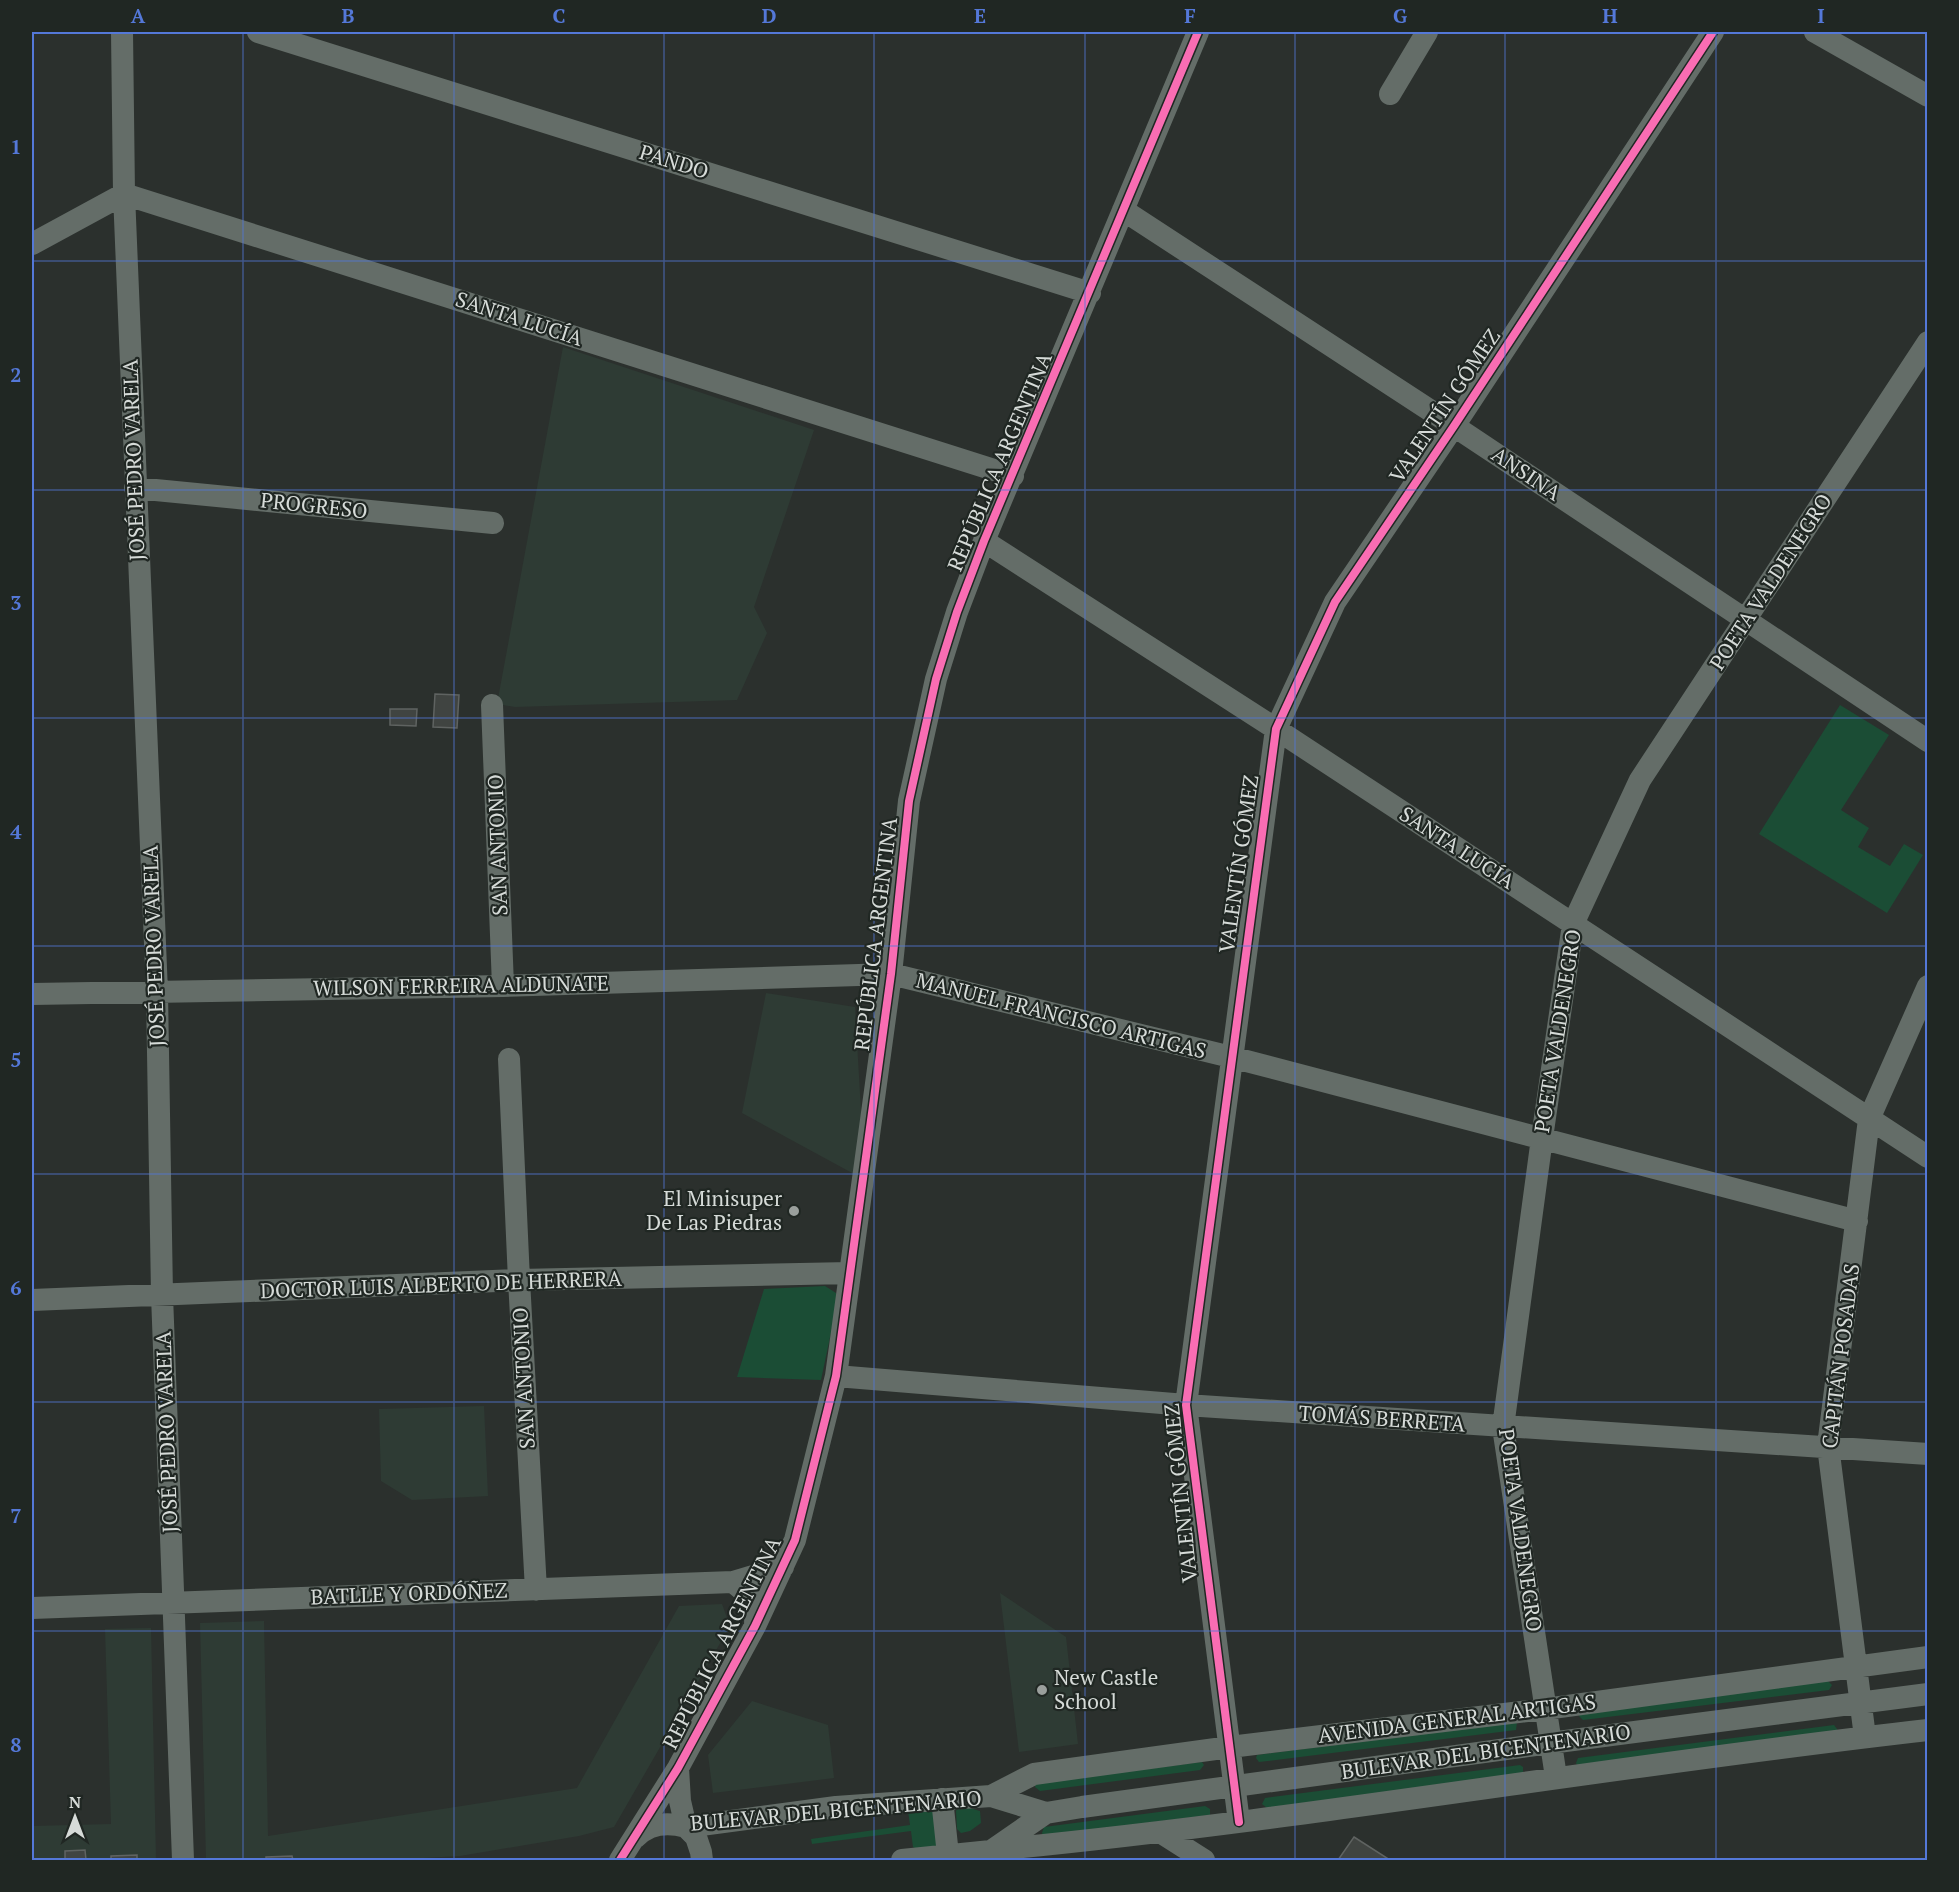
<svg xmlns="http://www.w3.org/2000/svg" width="1959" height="1892" font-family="'PT Serif',serif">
  <rect width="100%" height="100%" fill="#2b302d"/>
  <!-- built -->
  <path fill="#2e3b34" d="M563,347l251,83 -60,177 13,26 -30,67 -222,7 -18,-3z
    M766,993l89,14 10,173 -123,-67z
    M484,1406l4,90 -76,4 -31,-19 -2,-72z
    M1000,1593l66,44 12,107 -59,8z
    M722,1604l8,22 -116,201 -35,9 -119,20 -71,4h-183l-6,-237 64,-2 4,215 309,-48 102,-182z
    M151,1628l5,232h-124v-34l79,-2 -6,-195z
    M752,1701l76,24 6,53 -121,15 -5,-38z"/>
  <!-- green -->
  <path fill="#1b4d35" d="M1840,705l49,30 -48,75 28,18 -11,19 32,19 14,-22 19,11 -36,58 -128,-79z
    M825,1286l11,7 1,11 -16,76 -84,-3 27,-88z
    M1827,1680l5,5 -3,5 -246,30 -4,-4 1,-2z
    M1517,1722l-1,8 -257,32 -3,-4 1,-3z
    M1834,1725l3,4v3l-260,33 -1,-2 2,-5z
    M1202,1762l2,3 -4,5 -160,21 -5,-4 1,-4z
    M1520,1765l3,2v7l-256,34 -5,-4 3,-6z
    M1205,1806l5,3v6l-167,21 -1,-3 2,-6z
    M958,1807h8l14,4 1,12 -11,8 -9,2 -4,-4 -1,-18z
    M935,1810l2,37 -19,3 -5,-3 -2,-16 -99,13 -1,-5 99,-14 -2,-14z"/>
  <!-- building -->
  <path fill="#404441" stroke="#5f6361" stroke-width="1.5" d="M435,694l24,1 -2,33 -24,-1z
    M390,709h27l-1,17 -26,-1z
    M1354,1837l36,23h-52z
    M85,1850l1,10h-21v-9z
    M137,1855v5h-26v-4z
    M292,1856l1,4h-27v-3z"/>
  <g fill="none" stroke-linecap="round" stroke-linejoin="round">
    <!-- minor -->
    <path stroke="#646d68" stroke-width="22" d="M122,32l2,162 33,798 5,303 21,565
      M258,32l832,261
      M1815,32l113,64
      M1390,94l37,-62
      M1123,210l331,216 474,315
      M32,244l92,-50 889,282
      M135,488l358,35
      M984,541l292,188 652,428
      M492,705l11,281
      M32,994l471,-8 388,-12 340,83 626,164
      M509,1059l10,221 17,310
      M32,1300l487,-20 331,-7
      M836,1376l350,29 742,49
      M733,1582l50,-15
      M32,1608l701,-26c19,15 23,20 22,44
      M1865,1737l-37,-291 41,-327 59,-133
      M678,1768l2,33 6,26 10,10 5,15 1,8
      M1556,1777l-53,-350 39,-289 31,-214 67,-144 288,-438
      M991,1796l43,-22 196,-27 315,-38 383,-52
      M942,1799l6,56
      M1239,1822l-53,-417 90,-676 59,-127 119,-176 259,-394
      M1160,1832l44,28
      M636,1837c14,-14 32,-15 50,-10l150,-20 155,-11 55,17
      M993,1850c312,-30 622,-85 935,-120
      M620,1860l58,-92 77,-142 40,-86 41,-164 55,-402 18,-173 27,-122 21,-67 27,-71 214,-509
      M902,1860l89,-9 55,-38 36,-6 468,-64 378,-49"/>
    <!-- cycleway casing -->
    <g stroke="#202723" stroke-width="11">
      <path id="cycleway" d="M1239,1822l-53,-417 90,-676 59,-127 119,-176 259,-394
        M620,1860l58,-92 77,-142 40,-86 41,-164 55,-402 18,-173 27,-122 21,-67 27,-71 214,-509"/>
    </g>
    <!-- cycleway -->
    <use href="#cycleway" stroke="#f96db3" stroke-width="8"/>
  </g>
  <!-- grid -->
  <path fill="none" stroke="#5478d8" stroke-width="1.5" stroke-opacity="0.55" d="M243,32v1828M454,32v1828M664,32v1828M874,32v1828M1085,32v1828M1295,32v1828M1505,32v1828M1716,32v1828M32,261h1896M32,490h1896M32,718h1896M32,946h1896M32,1174h1896M32,1402h1896M32,1631h1896"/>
  <!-- markers -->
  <g fill="#9a9f9c" stroke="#202723" stroke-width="2">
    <circle cx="794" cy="1211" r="6"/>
    <circle cx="1042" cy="1690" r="6"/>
  </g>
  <g text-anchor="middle" stroke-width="4.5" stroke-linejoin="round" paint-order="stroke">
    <!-- street labels -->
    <g font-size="21" fill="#d6dbd8" stroke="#202723">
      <text transform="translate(674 162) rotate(17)" y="7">PANDO</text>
      <text transform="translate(519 319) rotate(18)" y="7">SANTA LUCÍA</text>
      <text transform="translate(1445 406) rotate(-56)" y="7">VALENTÍN GÓMEZ</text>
      <text transform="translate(134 460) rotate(-92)" y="7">JOSÉ PEDRO VARELA</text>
      <text transform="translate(1000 462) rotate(-67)" y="7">REPÚBLICA ARGENTINA</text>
      <text transform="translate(1526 474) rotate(34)" y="7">ANSINA</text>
      <text transform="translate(314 506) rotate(6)" y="7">PROGRESO</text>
      <text transform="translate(1771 582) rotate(-57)" y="7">POETA VALDENEGRO</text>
      <text transform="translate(498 845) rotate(-92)" y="7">SAN ANTONIO</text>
      <text transform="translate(1457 848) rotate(33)" y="7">SANTA LUCÍA</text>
      <text transform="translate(1239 864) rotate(-82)" y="7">VALENTÍN GÓMEZ</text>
      <text transform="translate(876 934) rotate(-83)" y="7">REPÚBLICA ARGENTINA</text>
      <text transform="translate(154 946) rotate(-92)" y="7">JOSÉ PEDRO VARELA</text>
      <text transform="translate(461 986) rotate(-1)" y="7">WILSON FERREIRA ALDUNATE</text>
      <text transform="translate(1061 1016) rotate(14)" y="7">MANUEL FRANCISCO ARTIGAS</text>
      <text transform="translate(1558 1031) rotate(-81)" y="7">POETA VALDENEGRO</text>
      <text transform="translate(441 1285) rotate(-2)" y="7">DOCTOR LUIS ALBERTO DE HERRERA</text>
      <text transform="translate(1841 1356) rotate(-83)" y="7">CAPITÁN POSADAS</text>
      <text transform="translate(524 1378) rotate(-93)" y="7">SAN ANTONIO</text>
      <text transform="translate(1382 1419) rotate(4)" y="7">TOMÁS BERRETA</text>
      <text transform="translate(167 1432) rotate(-92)" y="7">JOSÉ PEDRO VARELA</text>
      <text transform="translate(1181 1493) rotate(-96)" y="7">VALENTÍN GÓMEZ</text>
      <text transform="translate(1520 1530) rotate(82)" y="7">POETA VALDENEGRO</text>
      <text transform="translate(409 1594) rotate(-2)" y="7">BATLLE Y ORDÓÑEZ</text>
      <text transform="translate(722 1643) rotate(-63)" y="7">REPÚBLICA ARGENTINA</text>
      <text transform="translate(1457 1719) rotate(-7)" y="7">AVENIDA GENERAL ARTIGAS</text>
      <text transform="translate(1486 1752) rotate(-8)" y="7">BULEVAR DEL BICENTENARIO</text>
      <text transform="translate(836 1811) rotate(-5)" y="7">BULEVAR DEL BICENTENARIO</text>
    </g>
    <!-- poi labels -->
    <g font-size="21" fill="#d6dbd8" stroke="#202723" text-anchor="end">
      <text x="782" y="1206">El Minisuper<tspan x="782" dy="24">De Las Piedras</tspan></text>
      <text x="1054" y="1685" text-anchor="start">New Castle<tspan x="1054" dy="24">School</tspan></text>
    </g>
  </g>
  <!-- border -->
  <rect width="1959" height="1892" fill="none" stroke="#202723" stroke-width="66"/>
  <!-- north arrow -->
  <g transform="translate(75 1817)" stroke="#202723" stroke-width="4.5" paint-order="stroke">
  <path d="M0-4.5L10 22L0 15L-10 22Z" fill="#d6dbd8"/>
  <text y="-9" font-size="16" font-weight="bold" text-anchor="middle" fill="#d6dbd8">N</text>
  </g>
  <rect x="33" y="33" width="1893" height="1826" fill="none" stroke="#5478d8" stroke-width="2"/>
  <g font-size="20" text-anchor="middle" font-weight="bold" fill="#5478d8">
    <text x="138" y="23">A</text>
    <text x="348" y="23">B</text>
    <text x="559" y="23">C</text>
    <text x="769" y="23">D</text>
    <text x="980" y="23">E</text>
    <text x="1190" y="23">F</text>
    <text x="1400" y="23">G</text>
    <text x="1610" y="23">H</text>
    <text x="1821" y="23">I</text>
    <text x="16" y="154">1</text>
    <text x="16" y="382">2</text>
    <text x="16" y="610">3</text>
    <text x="16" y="839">4</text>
    <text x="16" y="1067">5</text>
    <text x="16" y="1295">6</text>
    <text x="16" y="1523">7</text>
    <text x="16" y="1752">8</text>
  </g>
</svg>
